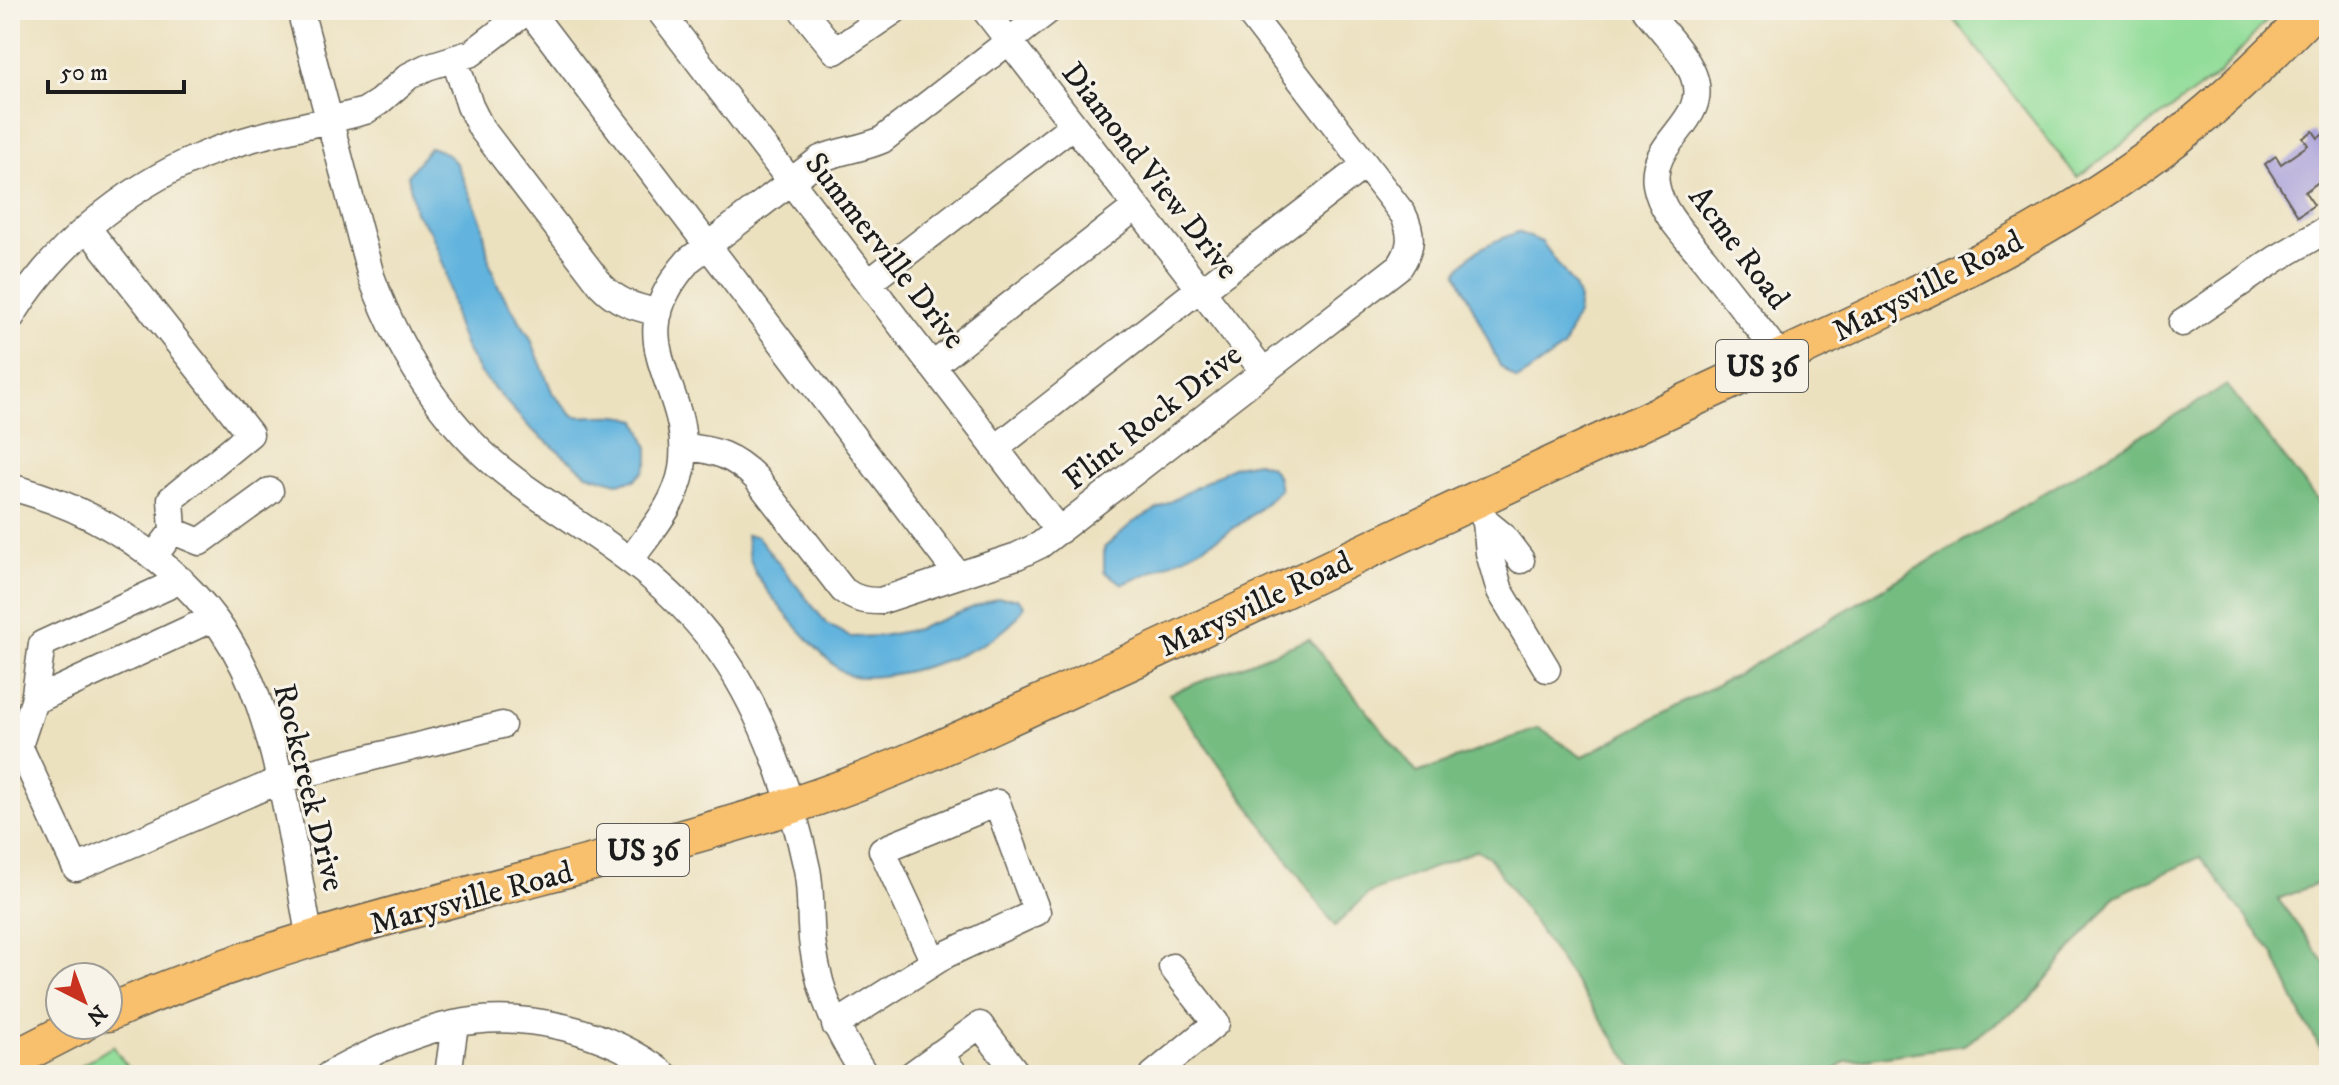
<svg xmlns="http://www.w3.org/2000/svg" width="2339" height="1085" font-family="'IM FELL DW Pica',serif">
  <rect width="100%" height="100%" fill="#f7f3e8"/>
  <filter id="ink" filterUnits="userSpaceOnUse"><feTurbulence type="fractalNoise" baseFrequency=".0125" numOctaves="2"/><feDisplacementMap in="SourceGraphic" scale="16" xChannelSelector="R" yChannelSelector="G"/><feConvolveMatrix kernelMatrix="1 2 1 2 8 2 1 2 1" color-interpolation-filters="sRGB"/></filter>
  <filter id="wash" filterUnits="userSpaceOnUse"><feTurbulence type="fractalNoise" baseFrequency=".006" numOctaves="4" result="noise"/><feDisplacementMap in="SourceGraphic" scale="32" xChannelSelector="R" yChannelSelector="G"/><feGaussianBlur stdDeviation="1.8" result="paint"/><feColorMatrix in="noise" values="0 0 0 0 0 0 0 0 0 0 0 0 0 0 0 0 0 1.4 0 .05"/><feComposite in="paint" operator="in"/></filter>
  <g filter="url(#wash)">
    <rect width="100%" height="100%" fill="#ece1bf"/>
    <!-- green -->
    <path fill="#92dd99" stroke="#577c5a" stroke-width="2" d="M1947,10h329l-57,64 -142,103z
      M113,1046l20,29h-68z"/>
    <!-- forest -->
    <path fill="#75bc81" stroke="#486c4e" stroke-width="2" d="M2227,385l102,130v364l-51,20 51,69v93l-27,-44 -29,-64 -73,-96 -85,39 -85,104 -66,45 -119,17 -17,13h-189l-150,-218 -12,-7 -108,43 -34,33 -166,-232 140,-55 108,134 122,-45 43,29 166,-89z"/>
    <!-- water -->
    <path fill="#62b4de" stroke="#3f687d" stroke-width="2" d="M430,147l16,6 11,11 25,58 7,39 9,25 32,51 23,57 21,22c22,2 42,-4 63,4l11,28v13l-4,10 -10,9 -17,3 -30,-9 -57,-46 -50,-55 -15,-26 -10,-27 -9,-48 -15,-40 -16,-20 -7,-37z
      M1518,232l24,10 32,44 5,14 -2,14 -14,34 -46,32 -17,-14 -43,-93c11,-23 38,-32 61,-41z
      M1257,462l13,4 7,10 3,13c-41,45 -102,72 -157,95l-19,-12v-24l28,-25 102,-57z
      M746,535l11,1 70,88 23,13 31,-1 36,-7 80,-31h20l7,7c-15,43 -129,78 -172,71 -20,-3 -89,-86 -98,-106 -5,-12 -7,-23 -8,-35z"/>
    <g id="blocks">
      <!-- building -->
      <path fill="#a69dd9" d="M2329,130v55l-5,-7 -19,14 9,13 -16,11 -33,-52 11,-8 5,8 27,-19 -5,-7 10,-7 5,7z"/>
    </g>
  </g>
  <g filter="url(#ink)">
    <use href="#blocks" fill-opacity="0" stroke="#656155" stroke-width="2"/>
    <g fill="none" stroke-linecap="round" stroke-linejoin="round">
      <!-- minor casing -->
      <g stroke="#656155" stroke-width="29">
        <path id="minor" d="M300,10l71,266c30,80 75,154 145,205 79,57 149,91 207,175 41,59 69,142 84,213 5,25 2,53 6,78 7,51 25,86 52,128
          M529,10l429,565
          M659,10l400,521
          M802,10l33,41 60,-41
          M985,10l279,362
          M1646,10c15,20 37,41 47,64 19,48 -44,65 -37,110 4,28 32,55 49,76 26,33 51,65 76,97
          M455,60l15,46 11,22 120,157c17,18 34,22 58,28
          M88,229l162,205 -79,65 2,32 -19,25
          M868,283l205,-158
          M1201,291l164,-126
          M10,319c41,-70 114,-130 189,-162 52,-23 111,-31 166,-46l14,-9 30,-26 18,-9 45,-14 56,-43
          M2182,323l94,-64 53,-31
          M932,366l204,-159
          M684,447c30,2 50,9 72,31l87,112c12,9 22,11 37,11l137,-45 23,-11 360,-279c12,-18 13,-32 3,-52l-156,-204
          M995,449l204,-160
          M10,487c113,29 213,106 250,220 25,75 36,156 50,233
          M1475,501l11,21 3,31 11,38 47,78
          M1486,522l16,13 19,25
          M173,531l27,11 70,-51
          M631,559c20,-28 45,-55 51,-90 13,-85 -69,-124 7,-209l131,-101c21,-9 42,-10 62,-19l167,-130
          M213,618l-179,83 -15,45 57,122 204,-88 222,-55
          M34,701l8,-57 139,-64
          M835,1025l112,-71 90,-42 -40,-109 -115,47 52,112
          M939,1054l17,21
          M329,1075c38,-21 82,-42 125,-51 69,-15 156,7 211,51
          M448,1075l7,-51
          M911,1075l69,-50 38,50
          M1153,1075l63,-52 -44,-56"/>
      </g>
      <!-- highway casing -->
      <g stroke="#656155" stroke-width="39">
        <path id="highway" d="M108,1013c221,-97 463,-136 692,-210 82,-27 160,-63 238,-99 120,-54 238,-110 356,-166 119,-55 237,-111 356,-166 154,-72 316,-142 448,-252 41,-34 79,-72 116,-110
          M10,1061l70,-36"/>
      </g>
      <!-- minor -->
      <use href="#minor" stroke="#fff" stroke-width="26"/>
      <!-- highway -->
      <use href="#highway" stroke="#f8bf6c" stroke-width="36"/>
    </g>
  </g>
  <g text-anchor="middle" stroke-width="6" stroke-linejoin="round" paint-order="stroke">
    <!-- shield labels -->
    <g fill="#f7f3e8" stroke="#5e5c59" stroke-width="2">
      <rect x="1716" y="340" width="92" height="52" rx="6"/>
      <rect x="597" y="824" width="92" height="52" rx="6"/>
    </g>
    <g font-size="30" font-weight="bold" fill="#1c1c1c">
      <text x="1762" y="376">US 36</text>
      <text x="643" y="860">US 36</text>
    </g>
    <!-- street labels -->
    <g font-size="32" fill="#1c1c1c" stroke="#f7f3e8">
      <text transform="translate(1151 170) rotate(52)" y="11">Diamond View Drive</text>
      <text transform="translate(1740 247) rotate(53)" y="11">Acme Road</text>
      <text transform="translate(886 250) rotate(52)" y="11">Summerville Drive</text>
      <text transform="translate(1927 285) rotate(-27)" y="11">Marysville Road</text>
      <text transform="translate(1152 416) rotate(-38)" y="11">Flint Rock Drive</text>
      <text transform="translate(1255 603) rotate(-25)" y="11">Marysville Road</text>
      <text transform="translate(310 787) rotate(76)" y="11">Rockcreek Drive</text>
      <text transform="translate(471 897) rotate(-15)" y="11">Marysville Road</text>
    </g>
  </g>
  <!-- margin -->
  <rect width="2339" height="1085" fill="none" stroke="#f7f3e8" stroke-width="40"/>
  <!-- north arrow -->
  <g transform="translate(84 1001) rotate(138)"><circle r="38" fill="#f7f3e8" stroke="#9f9d96" stroke-width="2"/>
  <path d="M0-6L14 30L0 20L-14 30Z" fill="#c8321e"/>
  <text y="-12" font-size="22" font-weight="bold" text-anchor="middle" fill="#1c1c1c">N</text>
  </g>
  <!-- scale -->
  <path d="M48 80v12h136v-12" fill="none" stroke="#1c1c1c" stroke-width="4"/>
  <text x="60" y="80" font-size="24" fill="#1c1c1c" stroke="#f7f3e8" stroke-width="6" paint-order="stroke">50 m</text>
</svg>
